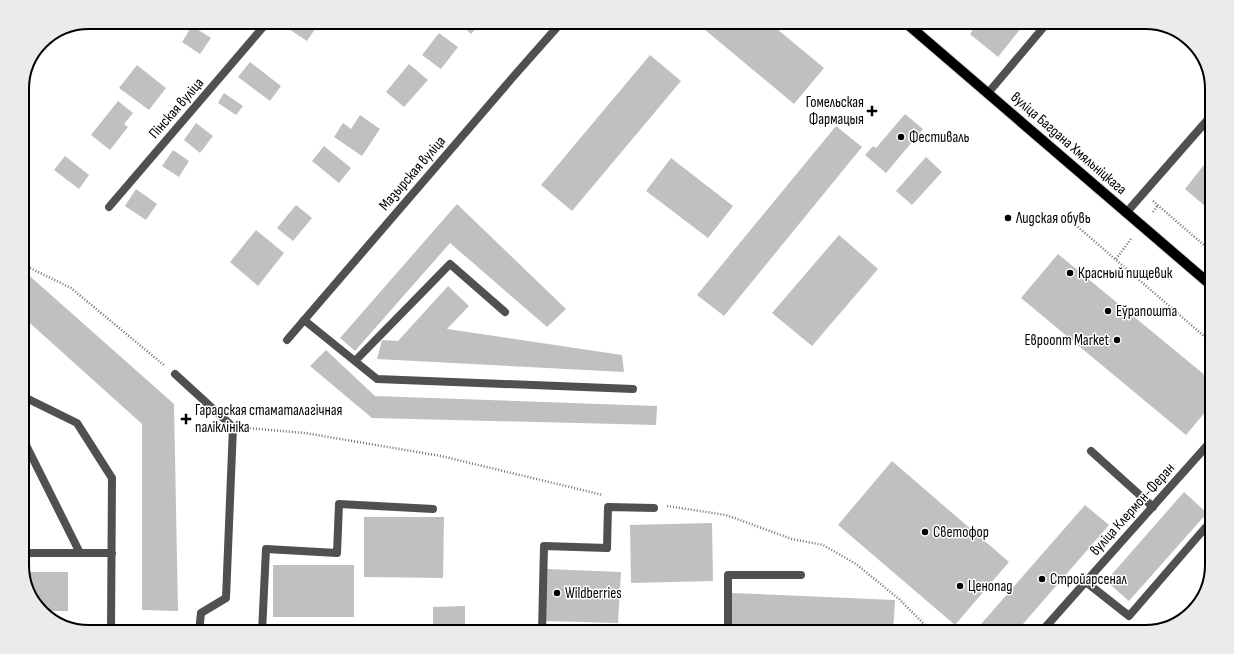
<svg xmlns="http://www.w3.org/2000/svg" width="1234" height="654" font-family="'Sofia Sans Condensed',sans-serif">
  <rect width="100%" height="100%" fill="#fff"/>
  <!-- building -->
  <path fill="#c0c0c0" d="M978,23h47l-27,34 -28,-23z
    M698,24h73l53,44 -30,36z
    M461,25h18l-8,9z
    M192,26l19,12 -11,16 -18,-12z
    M284,26h26l5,3 -8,12z
    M439,33l19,14 -17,22 -19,-14z
    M650,55l31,26 -109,130 -31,-26z
    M250,62l31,24 -11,15 -32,-24z
    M409,64l19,16 -24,27 -18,-15z
    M137,65l29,23 -17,22 -30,-22z
    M224,93l19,13 -7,9 -18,-12z
    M118,101l15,12 -9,11 4,3 -18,23 -19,-15z
    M905,114l18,15 -37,44 -21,-18 8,-9 3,2z
    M360,115l20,14 -18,27 -28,-19 9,-14 8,6z
    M196,123l17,13 -13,17 -16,-13z
    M836,126l26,21 -138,169 -27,-21z
    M324,146l27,22 -12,15 -27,-22z
    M173,150l16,11 -10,16 -17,-11z
    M65,156l24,19 -10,14 -25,-19z
    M926,157l16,15 -30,33 -16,-14z
    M671,158l62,48 -25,32 -62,-47z
    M1207,161l5,4v47l-27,-23z
    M136,189l21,15 -11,16 -21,-14z
    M457,204l109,105 -19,18 -97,-84 -95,108 -15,-13z
    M296,205l16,13 -19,23 -16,-13z
    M256,230l28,23 -26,33 -28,-24z
    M839,235l39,34 -66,77 -40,-33z
    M1058,254l154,127v23l-26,31 -165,-137z
    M24,271l150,133 4,207 -36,-1v-186l-120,-108v-44z
    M448,286l21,20 -22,23 175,26 2,17 -247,-13 5,-19 16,1z
    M326,350l49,46 282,10 -1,19 -284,-7 -62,-52z
    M892,461l117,101 -54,63 -117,-100z
    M1184,492l23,21 -78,88 -23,-20z
    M1085,505l24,20 -93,107h-42z
    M364,517h80l-1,61 -79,-1z
    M712,523l1,58 -82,2 -1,-58z
    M273,565h81v52h-81z
    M547,569l74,3 -3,51 -73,-2z
    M23,572h45v39h-25l-10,-8z
    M732,593l163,7 -2,32h-163z
    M465,606v21l-32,-1v-19z"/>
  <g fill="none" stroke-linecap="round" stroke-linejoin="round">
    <!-- primary casing -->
    <g stroke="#dbdbdb" stroke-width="12">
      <path id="primary" d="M906,23l306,263"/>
    </g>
    <!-- path -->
    <path stroke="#727272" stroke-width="2.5" stroke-dasharray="1 2" stroke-linecap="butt" d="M1153,201l59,51
      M1153,212l5,-7
      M1071,221l141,122
      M1116,259l15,-20
      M22,264l49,24 94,78
      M1207,427l5,-6
      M247,428l58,5 136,23 162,39
      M667,506l59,9 66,24 31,6 33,19 43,35 33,33"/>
    <!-- service -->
    <path stroke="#505050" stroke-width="8" d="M988,93l60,-71
      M1203,125l9,-10
      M1126,213l77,-88 9,7
      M304,320l73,59 256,10
      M355,361l95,-97 55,48
      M175,374l58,53 -7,171 -25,15 -2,19
      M22,396l55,27 35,55 -1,154
      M22,437l58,116h-58
      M1091,451l62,56
      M80,553h32
      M1086,582l43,34 83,-96
      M262,632l4,-83 71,4 2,-49 94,5
      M542,632l2,-86 63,2 1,-41 46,1"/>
    <!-- minor -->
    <path stroke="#505050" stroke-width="8" d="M109,207l155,-181
      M287,340l226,-263 46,-52
      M728,632v-57h73
      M1041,632l171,-192"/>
    <!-- primary -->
    <use href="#primary" stroke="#000" stroke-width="10"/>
  </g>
  <!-- markers -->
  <g fill="#000" stroke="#fff" stroke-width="1.5">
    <path d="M870 105h4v4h4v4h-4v4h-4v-4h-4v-4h4z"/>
    <circle cx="901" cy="137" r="4"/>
    <circle cx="1008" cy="218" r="4"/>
    <circle cx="1070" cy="273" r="4"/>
    <circle cx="1108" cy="311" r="4"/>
    <circle cx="1117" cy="340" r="4"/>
    <path d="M184 413h4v4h4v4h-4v4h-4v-4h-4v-4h4z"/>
    <circle cx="925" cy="532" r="4"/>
    <circle cx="1042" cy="579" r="4"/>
    <circle cx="960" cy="586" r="4"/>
    <circle cx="557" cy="593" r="4"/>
  </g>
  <g text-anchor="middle" stroke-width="3" stroke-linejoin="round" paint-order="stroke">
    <!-- poi labels -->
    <g font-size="15" fill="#000" stroke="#fff" text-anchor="start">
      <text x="864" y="107" text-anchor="end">Гомельская<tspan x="864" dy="17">Фармацыя</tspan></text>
      <text x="909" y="142">Фестиваль</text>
      <text x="1016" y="223">Лидская обувь</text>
      <text x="1078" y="278">Красный пищевик</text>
      <text x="1116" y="316">Еўрапошта</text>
      <text x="1109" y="345" text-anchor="end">Евроопт Market</text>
      <text x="195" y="415">Гарадская стаматалагічная<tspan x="195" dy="17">паліклініка</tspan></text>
      <text x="933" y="537">Светофор</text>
      <text x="1050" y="584">Стройарсенал</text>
      <text x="968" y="591">Ценопад</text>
      <text x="565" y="598">Wildberries</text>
    </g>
    <!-- street labels -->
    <g font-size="15" fill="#000" stroke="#fff">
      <text transform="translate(176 108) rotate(-49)" y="5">Пінская вуліца</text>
      <text transform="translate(1069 143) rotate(41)" y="5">вуліца Багдана Хмяльніцкага</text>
      <text transform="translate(412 173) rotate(-49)" y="5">Мазырская вуліца</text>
      <text transform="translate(1132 509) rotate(-48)" y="5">вуліца Клермон-Феран</text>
    </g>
  </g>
  <!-- crop -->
  <path d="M0 0H1234V654H0ZM89 29H1145A60 60 0 0 1 1205 89V565A60 60 0 0 1 1145 625H89A60 60 0 0 1 29 565V89A60 60 0 0 1 89 29Z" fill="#ebebeb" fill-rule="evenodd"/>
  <path fill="none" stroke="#000" stroke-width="2" d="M89 29H1145A60 60 0 0 1 1205 89V565A60 60 0 0 1 1145 625H89A60 60 0 0 1 29 565V89A60 60 0 0 1 89 29Z"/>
</svg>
